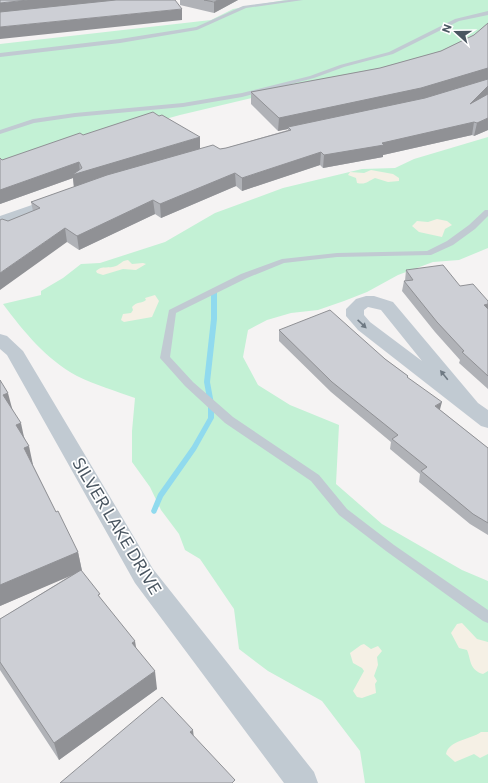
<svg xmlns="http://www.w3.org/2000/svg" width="488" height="783" font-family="Commissioner,sans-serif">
  <rect width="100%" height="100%" fill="#f5f3f3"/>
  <!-- green -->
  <path fill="#c3f1d5" d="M285,0h203v31l-45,22 -263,62 -180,50v-121l211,-24 22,-11z
    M488,137v111l-29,12 -26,2 -35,13 -31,17 -23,9 -26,9 -27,3 -24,7 -19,10 -5,27 15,28 32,20 49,20 -3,59 46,40 80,46 26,11v202h-123l-5,-32 -38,-50 -54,-30 -29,-22 -5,-40 -34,-50 -15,-9 -6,-16 -18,-24 -11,-23 -18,-25v-31l3,-33c-19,-7 -40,-13 -58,-22 -31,-17 -53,-44 -74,-72l38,-9v-4l22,-13 18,-14 19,-1 65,-21 50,-29 68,-25 79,-19 33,-1 19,-9z"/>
  <!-- sand -->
  <path fill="#f5f0e5" d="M371,170l22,4 6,4v3l-11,1 -13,-4c-7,3 -9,7 -18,5l-1,-5 -8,-3 2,-3 14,1z
    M437,219l10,2 5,4 -7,4 -3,8 -23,-5 -7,-6 5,-5 11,1z
    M128,260l4,4 11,-1 3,1 -10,6 -13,-1 -20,6 -6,-2 -1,-2c6,-6 13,-2 20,-5 5,-2 5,-5 12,-6z
    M155,295l4,6 -7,16 -28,5 -3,-2 2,-6 8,-1 2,-3 -1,-3c5,-6 9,-3 14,-7l-1,-2z
    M462,623l15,16 11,3v29l-5,3c-14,-4 -12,-15 -16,-24l-8,-2 -8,-15 6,-9z
    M364,644l7,5 7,-3 4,5 -5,6 1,8 -4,11 3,5 -2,3 1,9 -14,5 -5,-1 -4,-6 11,-20 -2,-3 -9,-5 -3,-10 11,-8z
    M481,732h7v22l-8,4 -6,-4 -19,8 -9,-8c3,-14 24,-14 35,-22z"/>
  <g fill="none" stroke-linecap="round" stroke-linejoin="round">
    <!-- stream -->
    <path fill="#90daee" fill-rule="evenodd" d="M214,288l3,2v29l-7,63 4,22v14l-18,32 -33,47 -7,16 -2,1 -2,-1 -1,-2 7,-17 34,-48 16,-28v-14l-4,-22 7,-63v-29z"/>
    <!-- lane -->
    <path fill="#c1cad2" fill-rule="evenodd" d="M289,0h14l-57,8 -49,22 -77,13 -120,14v-4l120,-14 76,-12 47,-21z
      M488,11v4l-29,6 -66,33 -49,13 -30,11 -72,19 -59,10 -108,10 -41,6 -34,11v-4l33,-11 42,-6 108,-10 59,-10 68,-17 30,-11 49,-13 66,-33z
      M485,210h3v6l-13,13 -22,16 -22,10 -94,2 -53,6 -37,15 -71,35 -6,44 23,25 40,35 86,58 28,34 47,36 94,65v13l-5,-2 -97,-70 -47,-36 -28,-34 -86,-58 -40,-37 -25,-28 9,-48 72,-36 41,-15 55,-6 90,-2 20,-10 22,-16z"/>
    <!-- street -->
    <path fill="#c1cad2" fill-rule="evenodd" d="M58,196l5,1 2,3 -2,3 -63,23v-10z
      M366,296h8l19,6 85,101 10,7v18l-7,-2 -123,-96 -12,-14v-7l10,-10zM368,307l13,3 41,51 -52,-39 -6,-7v-5z
      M0,334l7,2 16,15 130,218 161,203 4,11h-34l-149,-200 -128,-228 -7,-6z"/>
  </g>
  <!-- wall -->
  <path fill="#b0b2b7" d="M180,0h58l-24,13 -34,-8z
    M488,23v107l-14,6 -2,-1 -89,20v2l-60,11 -3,-3 -78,26 -6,-5 -75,32 -6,-4 -76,36 -12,-8 -59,-21 25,-10 -2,-9 43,-15 -1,-9 -73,26v-46l2,2 81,-25 117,14h20l6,-1 62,-18v-1l-10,2 -27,-27v-12l129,-24 61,-17 33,-16z
    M406,270l54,16 28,15v88l-29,-26 1,-3 -25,-28 -33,-41 2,-10h1z
    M279,330l106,29 23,17v2l32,32 48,38v87l-18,-11 -51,-42 1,-8 -30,-25 1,-7 -60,-50 -52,-51z
    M0,380l25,59 8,26 23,47 22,40 4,19h-1l55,77 21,41 -98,71 -59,-90v-51l73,-45 -73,32z"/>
  <!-- shaded-wall -->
  <path fill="#909195" d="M28,0h103l-131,13v-10z
    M218,0h20l-24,13v-11z
    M182,9v11l-182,19v-12z
    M488,68v12l-68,21 -132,26v2l-10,2 1,-13z
    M488,86v10l-18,8z
    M488,118v12l-14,6 3,-13z
    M474,122l-2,13 -89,20v2l-60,11 1,-13z
    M200,137v13l-126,38 -1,-10 -73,26v-14l79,-28 1,10z
    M321,152l-1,13 -78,26v-13z
    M235,173l1,13 -75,32 -1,-14z
    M153,200l2,14 -76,36 -2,-14z
    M65,228l2,14 -67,48v-17z
    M488,304v10l-4,-9z
    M8,393l5,19 -10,-17z
    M442,402l-3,11 -4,-7z
    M21,423l4,19 -9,-17z
    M29,446l4,19 -4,2 -5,-19z
    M78,552l4,19 -82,35v-21z
    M135,641l3,18 -6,-16z
    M155,671l2,18 -98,71 -5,-17z
    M193,730l2,17 -5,-15z"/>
  <!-- building -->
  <path fill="#cdcfd5" stroke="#909195" d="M0,0h28l-28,3z
    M116,0h59l7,9 -182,18v-15z
    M204,0h14l-4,2z
    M488,23v45l-67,20 -142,30 -28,-26 129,-24 61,-17 33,-16z
    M488,79v7l-18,18 18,-10v24l-11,5 -3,-1 -92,21 2,2 -60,10 -3,-3 -79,26 -7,-5 -75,31 -7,-4 -76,36 -12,-8 -65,45v-53l2,-1 6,2 32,-13 -9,-6 76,-27 106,-30 7,4 6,-1 65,-18 -3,-3 137,-29z
    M153,112l6,4 3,-1 38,22 -128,38 10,-7 -3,-6 -79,28v-32l2,2 78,-27 3,2z
    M443,265l17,21 13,-2 15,17v3l-4,1 4,4v67l-26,-24 2,-1 -27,-29 -33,-41 9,-1 -7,-10z
    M330,310l55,49 23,17 -1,1 35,25 -7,4 53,42v75l-15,-9 -52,-43 6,-4 -35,-28 6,-4 -66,-53 -53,-52z
    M0,380l8,13 -5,2 18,28 -5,2 13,21 -5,2 32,64 2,-1 20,41 -78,33z
    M81,570l19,24 -2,1 37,46 -3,2 23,28 -101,72 -54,-81v-43z
    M162,697l31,33 -3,2 45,48 -3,3h1h-173z"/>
  <!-- one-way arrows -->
  <defs><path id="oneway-solid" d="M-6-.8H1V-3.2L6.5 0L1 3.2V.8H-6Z"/></defs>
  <g fill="#6e7983">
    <use href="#oneway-solid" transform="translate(362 324) rotate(43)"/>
    <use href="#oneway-solid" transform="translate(444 375) rotate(-129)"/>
  </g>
  <g text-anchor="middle" stroke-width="3.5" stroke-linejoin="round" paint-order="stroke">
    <!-- near-street labels -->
    <g font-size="17" fill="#4a5661" stroke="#fff">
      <text transform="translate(117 526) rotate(59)" y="6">SILVER LAKE DRIVE</text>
    </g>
  </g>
  <!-- north arrow -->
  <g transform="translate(456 32) rotate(291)" stroke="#ffffff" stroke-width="3" paint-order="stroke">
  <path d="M0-3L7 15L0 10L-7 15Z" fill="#4a5661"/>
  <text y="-6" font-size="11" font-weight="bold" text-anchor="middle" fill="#4a5661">N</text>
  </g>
</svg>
